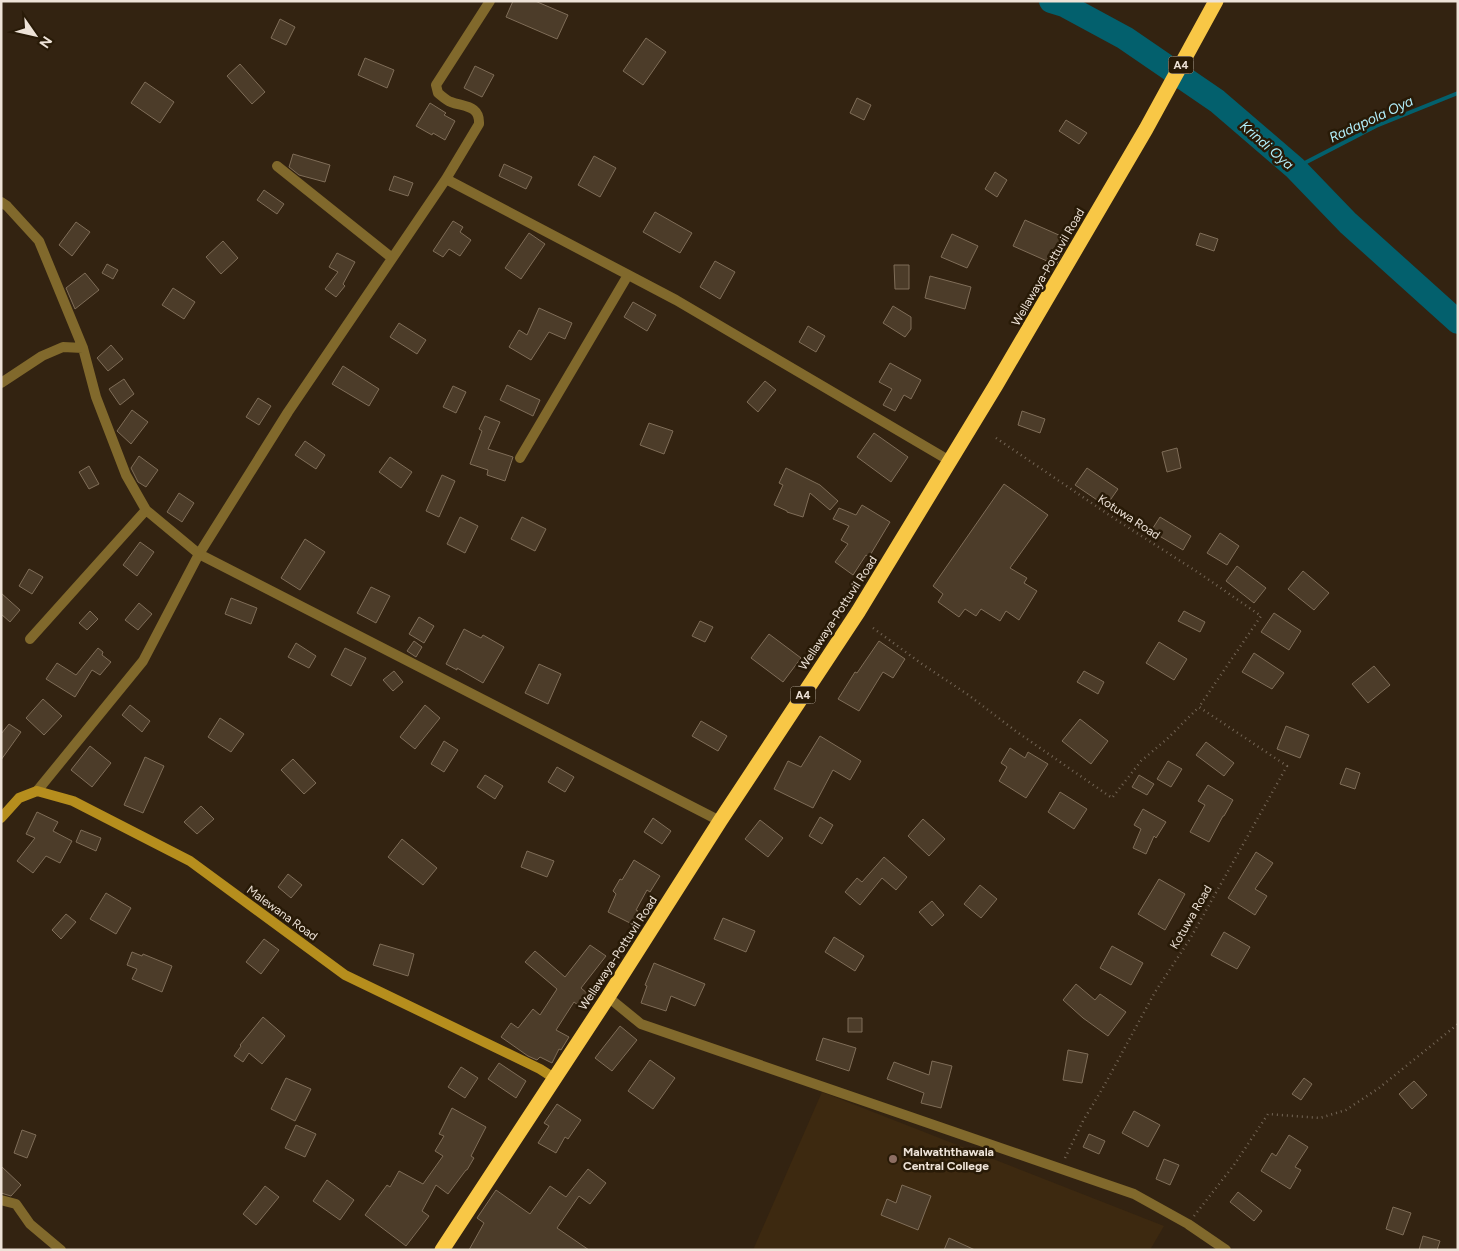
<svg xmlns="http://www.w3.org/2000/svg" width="1459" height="1251" font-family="Figtree,sans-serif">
  <rect width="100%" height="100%" fill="#332311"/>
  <!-- built -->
  <path fill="#3d2910" d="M822,1092l342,134 -14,24h-397z"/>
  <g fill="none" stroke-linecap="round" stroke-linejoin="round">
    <!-- stream -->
    <path stroke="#03606d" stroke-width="4" d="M1295,168l81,-42 82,-33"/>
    <!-- river -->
    <path stroke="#03606d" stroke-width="24" d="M1051,1l13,4 61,33 92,63 78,67 53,55 110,99"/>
  </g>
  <!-- building -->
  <path fill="#4c3c29" stroke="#7f6d58" d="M513,1h22l33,14 -11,24 -51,-22z
    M280,19l15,8 -9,18 -15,-7z
    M646,38l20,14 -23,33 -20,-14z
    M365,58l29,12 -7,18 -29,-13z
    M240,64l25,28 -13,12 -25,-28z
    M475,66l19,9 -12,22 -18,-9z
    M145,82l29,20 -14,21 -29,-20z
    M857,98l14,7 -7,15 -14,-7z
    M430,103l16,10 -2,2 11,6 -10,19 -12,-7 -1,2 -16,-9z
    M1066,120l21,13 -8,11 -20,-13z
    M293,154l37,11 -5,17 -26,-7 -10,-8z
    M594,156l22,12 -16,29 -22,-12z
    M504,164l28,13 -6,12 -27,-13z
    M995,172l12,8 -10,17 -12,-8z
    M394,176l19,7 -5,13 -19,-6z
    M264,190l20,14 -7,10 -20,-14z
    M655,212l37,21 -12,20 -37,-21z
    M1025,220l45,20 -14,25 -43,-19z
    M453,221l10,6 -3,5 11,8 -11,16 -11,-7 -6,8 -10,-6z
    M76,222l14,10 -18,24 -13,-11z
    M529,233l16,11 -24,35 -16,-11z
    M1200,233l18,6 -4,12 -18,-6z
    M952,234l26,12 -11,22 -26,-11z
    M223,241l15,17 -17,16 -15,-17z
    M337,253l18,9 -12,22 2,2 -9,11 -11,-8 13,-17 -9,-5z
    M715,261l20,11 -15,27 -20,-12z
    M107,264l11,6 -5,9 -11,-6z
    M894,265h15v24h-14z
    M85,273l14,17 -24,19 -9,-21z
    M930,276l41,11 -6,22 -40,-11z
    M173,288l22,14 -11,17 -22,-14z
    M633,302l23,13 -9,16 -23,-14z
    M893,306l18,11v12l-6,8 -22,-14z
    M539,308l33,15 -7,16 -16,-7 -18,28 -22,-13 10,-17 8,5z
    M399,323l27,17 -9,14 -27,-17z
    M808,326l17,10 -9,16 -17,-10z
    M111,345l12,14 -15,12 -11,-13z
    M890,363l31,17 -10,19 -7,-4 -9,16 -12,-6 9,-16 -13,-7z
    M343,366l36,23 -10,17 -37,-22z
    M124,379l10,15 -14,11 -11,-16z
    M765,381l11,9 -18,22 -11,-10z
    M507,385l33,15 -7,16 -33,-16z
    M453,386l13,6 -10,21 -13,-6z
    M258,398l13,8 -12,19 -13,-8z
    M132,410l16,12 -17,22 -14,-13z
    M1022,411l23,8 -5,14 -22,-8z
    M485,416l15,6 -12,27 25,8 -8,24 -18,-6 1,-5 -18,-6 12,-33 -3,-2z
    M649,423l24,8 -9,23 -24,-9z
    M874,433l34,24 -17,25 -34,-25z
    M305,441l20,14 -9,14 -21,-14z
    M1177,448l4,20 -14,4 -5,-20z
    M139,456l19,14 -12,17 -8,-5 -7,-14z
    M390,457l22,15 -11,16 -22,-16z
    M89,466l10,18 -10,5 -10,-17z
    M786,468l34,17 18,16 -8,9 -20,-17 -7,24 -16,-5v-1l-13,-6 9,-20 -4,-2z
    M1087,468l31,21 -12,17 -31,-21z
    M442,475l13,6 -16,36 -13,-6z
    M1004,484l44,31 -38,53 17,10 -3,5 13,8 -18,29 -13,-9 -6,10 -19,-12 -5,7 -11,-7 -6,8 -21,-15 5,-8 -10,-8z
    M179,493l15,10 -12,19 -15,-10z
    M862,505l28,17 -21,35 -3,-2 -13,20 -18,-13 13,-18 -7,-4 8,-14 -16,-7 6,-11 17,7z
    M460,517l18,9 -13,27 -18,-9z
    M522,517l24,12 -11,22 -24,-12z
    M1160,517l31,19 -8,14 -32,-19z
    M1220,533l19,13 -12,19 -20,-12z
    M305,539l20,13 -25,38 -19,-12z
    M140,542l14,10 -17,24 -14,-11z
    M1237,566l29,22 -12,15 -28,-22z
    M29,569l14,8 -11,17 -13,-8z
    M1303,571l26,22 -15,17 -26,-21z
    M371,587l19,9 -14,27 -19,-10z
    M1,593l19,17 -10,12 -9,-8z
    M231,598l26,10 -6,16 -26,-10z
    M139,603l13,11 -14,16 -13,-10z
    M90,611l8,8 -11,11 -8,-7z
    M1184,611l21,11 -5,10 -22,-11z
    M1274,613l27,18 -12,19 -28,-18z
    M419,617l15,9 -10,17 -15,-9z
    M700,621l13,6 -8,15 -13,-6z
    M464,629l17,9 2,-3 21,12 -21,36 -26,-15v2l-11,-6z
    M769,634l32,24 -18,24 -32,-24z
    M414,641l8,6 -6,10 -9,-6z
    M879,641l26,18 -12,19 -10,-6 -24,39 -21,-12 17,-27 2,1z
    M1159,642l28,17 -13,21 -28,-17z
    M296,643l20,13 -7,12 -21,-11z
    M98,648l5,4 -1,3 9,7 -11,13 -8,-5 -17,27 -29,-18 11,-16 19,12z
    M345,648l21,10 -15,28 -20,-11z
    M1254,653l30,20 -12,16 -30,-17z
    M539,664l22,10 -13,30 -23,-11z
    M1374,666l16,19 -22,18 -16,-19z
    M394,671l9,11 -10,9 -10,-11z
    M1084,671l20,11 -6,12 -21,-12z
    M43,699l19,17 -18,19 -18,-17z
    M130,705l20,16 -8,11 -20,-17z
    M425,705l15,13 -25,31 -15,-12z
    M220,718l24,16 -13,18 -23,-15z
    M1080,719l28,22 -17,23 -29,-23z
    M701,721l26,15 -9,15 -26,-15z
    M9,724l12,8 -20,28v-26z
    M1286,726l23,9 -9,23 -23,-9z
    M820,736l41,25 -11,19 -17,-10 -20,38 -39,-19 14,-28 13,6z
    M444,741l14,9 -14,22 -13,-8z
    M1206,742l28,21 -10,13 -28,-21z
    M90,746l21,17 -19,24 -21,-17z
    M1010,748l15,10 3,-6 20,12 -22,34 -27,-17 8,-14 -6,-4z
    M145,757l19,9 -21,47 -19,-8z
    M293,759l23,24 -12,11 -23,-24z
    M1168,761l14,8 -11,18 -14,-8z
    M557,767l17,10 -9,15 -17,-10z
    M1346,768l14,5 -5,16 -15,-5z
    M485,775l18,11 -8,13 -18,-12z
    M1139,775l15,9 -7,11 -15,-8z
    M1208,785l25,15 -9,16h-1l-14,26 -19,-10 15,-27 -7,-4z
    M1060,792l27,17 -13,20 -26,-17z
    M201,806l13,13 -17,15 -13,-12z
    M1143,809l23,13 -10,16 -2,-2 -8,18 -13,-6 8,-19 -7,-4z
    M37,812l21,10 -5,9 19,10 -12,22 -14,-7 -13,17 -16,-12 18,-23 -9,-4z
    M820,817l13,8 -11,19 -13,-8z
    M653,818l18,13 -9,13 -18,-12z
    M923,819l22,20 -16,17 -21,-20z
    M760,820l23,18 -15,19 -23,-18z
    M81,830l20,8 -5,13 -20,-9z
    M402,839l35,29 -14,17 -35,-28z
    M527,851l27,10 -7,16 -26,-10z
    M1256,852l17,11 -18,26 12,7 -12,19 -27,-17z
    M884,857l23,20 -11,13 -14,-12 -22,27 -15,-13 12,-14 5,4z
    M634,860l26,16 -10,16 -3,-2 -11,20 2,1 -6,13 -24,-12 8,-18 -3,-3 7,-12 2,1z
    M288,874l14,11 -11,13 -13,-11z
    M1159,879l26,15 -20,36 -27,-16z
    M980,885l17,14 -16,19 -17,-14z
    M106,893l25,15 -15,26 -26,-15z
    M932,901l12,14 -12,11 -13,-14z
    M66,914l10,8 -15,17 -9,-9z
    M723,918l32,13 -9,21 -32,-13z
    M1224,932l26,15 -13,22 -26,-14z
    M834,937l30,19 -9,15 -30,-19z
    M264,939l15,11 -18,24 -15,-12z
    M380,944l34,10 -6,22 -35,-11z
    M590,945l16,11 -25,32 7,6 -10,11 -4,-3 -18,28 13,7 -8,13 -2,-1 -7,14 -12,-6 -3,3 -9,-4 -27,-19 10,-14 7,5 15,-19 7,6 17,-26 -32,-27 10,-11 30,26z
    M1112,946l31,17 -12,22 -31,-17z
    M132,952l10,4 1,-2 29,12 -10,26 -30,-13 5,-10 -10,-4z
    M654,963l51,21 -10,22 -24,-10 -5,15 -25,-8 6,-17 -2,-1z
    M1076,984l19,16 5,-6 26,18 -18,24 -25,-18 -20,-18z
    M263,1017l22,19 -23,28 -13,-11 -6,9 -9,-6 7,-10 -1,-1z
    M848,1018h14v14h-14z
    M620,1026l17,14 -25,31 -17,-13z
    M823,1038l33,10 -7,23 -33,-11z
    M1068,1050l20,4 -6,29 -19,-3z
    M650,1060l25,18 -22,31 -25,-18z
    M932,1061l20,5 -11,42 -20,-5 3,-10 -37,-14 7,-17 35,13z
    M499,1063l27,18 -10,17 -28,-19z
    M461,1067l17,11 -13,20 -17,-11z
    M286,1078l25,11 -16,32 -24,-12z
    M1304,1078l8,6 -11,16 -9,-6z
    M1414,1081l13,14 -15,14 -13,-15z
    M557,1104l24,16 -13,19 -3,-2 -9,16 -18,-10 11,-17 -5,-3z
    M452,1108l34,19 -15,29 3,2 -7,12h-1l-18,24 -12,-9 -14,26 7,5 -23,30 -41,-31 22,-30 3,2 9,-16 24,13 20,-28 -8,-5 9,-15 -5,-2z
    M1134,1111l26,14 -12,22 -26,-14z
    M296,1125l20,9 -11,23 -20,-9z
    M22,1130l14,5 -9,23 -13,-5z
    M1089,1134l16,7 -6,13 -16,-7z
    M1289,1135l19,12 -13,20 6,3 -11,19 -29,-18 11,-18 4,3z
    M1164,1159l15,6 -9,20 -14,-6z
    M1,1166l20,19 -10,11 -10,-3z
    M588,1169l18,14 -16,21 -11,-8 -22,32 32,22h-120l15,-27 -7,-5 19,-28 34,24 20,-28 16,11z
    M327,1180l27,20 -14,20 -27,-19z
    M902,1185l29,11 -13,34 -37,-15 6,-16 9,4z
    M265,1186l14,11 -23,28 -13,-11z
    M1238,1192l24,19 -8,10 -24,-19z
    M1393,1207l18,6 -8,22 -17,-6z
    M1423,1236l17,5 -3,9h-18z
    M949,1238l26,12h-31z"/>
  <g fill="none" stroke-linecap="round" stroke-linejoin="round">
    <!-- path -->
    <path stroke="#746656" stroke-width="2.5" stroke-dasharray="1 4" stroke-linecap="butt" d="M996,438l119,81 84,54 62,43 -62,91 88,59 -97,173 -35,53 -51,94 -21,35 -18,37
      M873,628l49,36 45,30 50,38 95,66 29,-37 26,-22 32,-32
      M1194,1216l40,-51 34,-51 52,4 26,-8 33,-22 79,-64"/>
    <!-- street -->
    <path stroke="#81692c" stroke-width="10" d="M277,166l115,92
      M446,179l230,121 274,161
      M1,202l6,4 32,35 44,107 13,49 30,78 20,35
      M1,383l41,-27 21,-9 20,1
      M520,458l108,-183
      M30,639l116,-129 53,44 521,267
      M37,791l106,-130 56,-107 89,-142 158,-233 33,-55c1,-19 -15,-17 -28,-22 -5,-2 -9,-6 -13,-9l-2,-8 54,-84
      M608,997l33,27 493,170 54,30 38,26
      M1,1200l15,4 14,20 31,26"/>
    <!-- secondary -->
    <path stroke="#b68e1d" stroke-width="10" d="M1,818l18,-20 18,-7 36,10 117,60 155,114 195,94 14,9"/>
    <!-- highway -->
    <path stroke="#f8c746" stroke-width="15" d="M442,1250l166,-253 112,-176 138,-209 138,-227 150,-256 70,-128"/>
  </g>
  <!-- markers -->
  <circle fill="#8d6e63" stroke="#281a07" stroke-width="2" cx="893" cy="1159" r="5"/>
  <g text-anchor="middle" stroke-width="5" stroke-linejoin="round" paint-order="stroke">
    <!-- shield labels -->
    <g fill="#281a07" stroke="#b3a799" stroke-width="1">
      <rect x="1168.5" y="56.5" width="25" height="17" rx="4"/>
      <rect x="790.5" y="686.5" width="25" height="17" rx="4"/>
    </g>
    <g font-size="11" font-weight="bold" fill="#eee3d8">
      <text x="1181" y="69">A4</text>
      <text x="803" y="699">A4</text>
    </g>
    <!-- street labels -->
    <g font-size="12" fill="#eee3d8" stroke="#281a07">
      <text transform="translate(1048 267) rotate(-60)" y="4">Wellawaya-Pottuvil Road</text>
      <text transform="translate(1129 517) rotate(33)" y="4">Kotuwa Road</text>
      <text transform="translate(838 613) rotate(-57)" y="4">Wellawaya-Pottuvil Road</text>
      <text transform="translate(282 913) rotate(36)" y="4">Malewana Road</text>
      <text transform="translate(1191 917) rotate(-60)" y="4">Kotuwa Road</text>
      <text transform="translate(618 953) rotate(-57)" y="4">Wellawaya-Pottuvil Road</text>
    </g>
    <!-- poi labels -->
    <g font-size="12" font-weight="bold" fill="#eee3d8" stroke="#281a07" text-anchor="start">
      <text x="903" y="1156">Malwaththawala<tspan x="903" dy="14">Central College</tspan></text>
    </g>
    <!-- water labels -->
    <g font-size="14" font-style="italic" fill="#b1eefa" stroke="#281a07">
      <text transform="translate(1371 119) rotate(-25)" y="5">Radapola Oya</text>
      <text transform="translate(1267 145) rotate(41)" y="5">Krindi Oya</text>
    </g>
  </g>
  <!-- border -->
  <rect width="1459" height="1251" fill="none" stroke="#eee3d8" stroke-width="5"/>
  <!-- north arrow -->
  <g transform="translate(35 35) rotate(124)" stroke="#281a07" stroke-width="4" paint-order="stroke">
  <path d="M0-4L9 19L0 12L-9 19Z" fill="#eee3d8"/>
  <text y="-8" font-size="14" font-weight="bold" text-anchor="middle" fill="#eee3d8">N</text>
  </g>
</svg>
